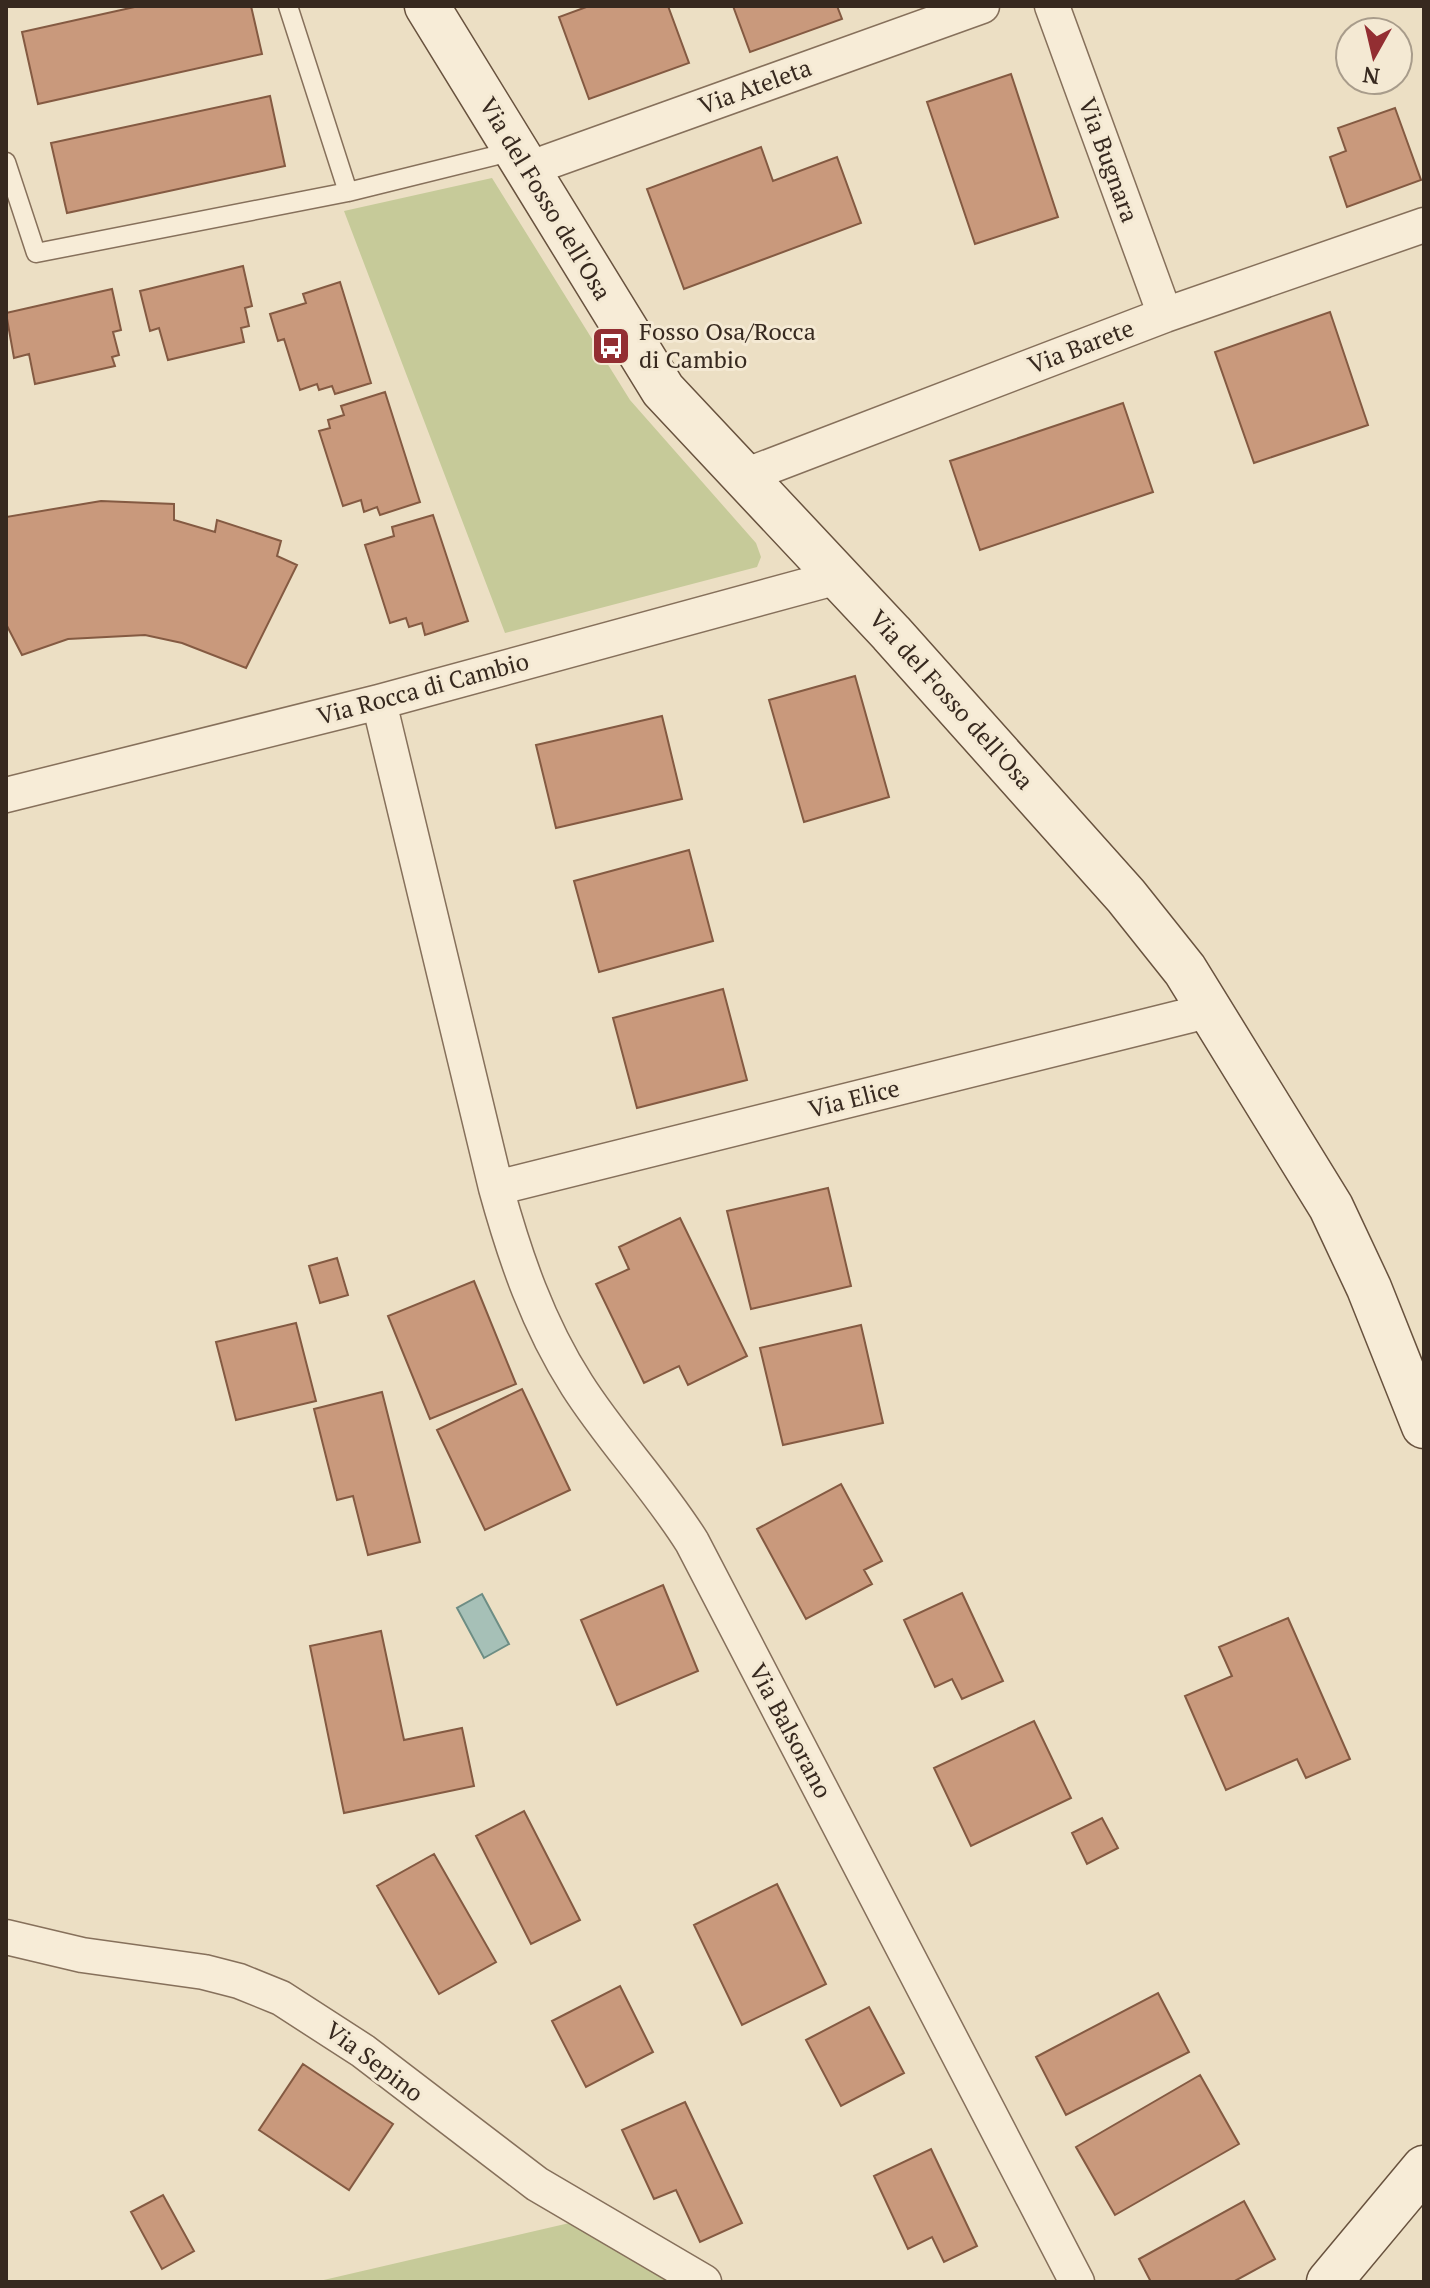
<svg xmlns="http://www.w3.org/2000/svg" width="1430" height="2288" font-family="'PT Serif',serif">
  <rect width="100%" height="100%" fill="#ecdfc4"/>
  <!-- green -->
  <path fill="#c6ca99" d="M492,178l138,222 126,143 5,14 -4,10 -252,66 -161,-422z
    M591,2218l128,64h-404z"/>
  <!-- water -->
  <path fill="#a6c0b7" stroke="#6d8d84" stroke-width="2" d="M482,1594l27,50 -25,14 -27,-50z"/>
  <!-- building -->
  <path fill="#c9997c" stroke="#845a42" stroke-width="2" d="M139,6h112l11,48 -224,50 -16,-72z
    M589,6h79l21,57 -100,36 -30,-82z
    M733,6h104l5,13 -92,33z
    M1011,74l47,143 -83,27 -48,-142z
    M270,96l15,70 -218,47 -16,-70z
    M1395,108l26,72 -74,27 -17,-50 16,-6 -8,-23z
    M761,147l12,34 64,-24 24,66 -177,66 -37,-100z
    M243,266l9,40 -7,2 4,18 -8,2 3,14 -76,18 -9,-32 -9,3 -10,-40z
    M340,282l31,101 -36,11 -3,-8 -13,4 -2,-6 -17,6 -16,-51 -6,2 -8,-27 36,-11 -3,-9z
    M112,289l9,41 -8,2 6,23 -7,2 3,9 -80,18 -6,-30 -15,4 -8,-45z
    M1330,312l38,113 -114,38 -39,-111z
    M385,392l35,110 -40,13 -3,-8 -13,5 -3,-12 -18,6 -24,-75 11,-3 -2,-8 16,-5 -3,-9z
    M1123,403l30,89 -173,58 -30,-89z
    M101,501l73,3v16l41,12 2,-12 64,21 -4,15 20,9 -51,103 -64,-25 -37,-8 -77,4 -46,16 -16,-31v-107z
    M433,515l35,106 -43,14 -3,-12 -13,4 -3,-9 -16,5 -25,-78 29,-9 -2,-9z
    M855,676l34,121 -85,25 -35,-122z
    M662,716l20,83 -126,29 -20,-83z
    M689,850l24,91 -114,31 -25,-91z
    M723,989l24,91 -110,28 -24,-90z
    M828,1188l23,98 -100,23 -24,-98z
    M680,1218l67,138 -59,29 -9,-19 -35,17 -48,-99 33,-15 -10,-22z
    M337,1258l11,37 -28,8 -11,-37z
    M474,1281l42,103 -86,35 -42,-103z
    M296,1323l20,78 -80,19 -20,-78z
    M861,1325l22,98 -100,22 -23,-97z
    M522,1389l48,101 -85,40 -48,-100z
    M382,1392l38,150 -52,13 -15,-59 -16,4 -23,-91z
    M841,1484l41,77 -18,9 8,14 -66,35 -49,-90z
    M663,1585l35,86 -81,34 -36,-85z
    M962,1593l41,88 -41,18 -10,-20 -17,8 -31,-67z
    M1288,1618l62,141 -44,19 -9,-19 -71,31 -41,-94 47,-20 -13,-29z
    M381,1631l23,109 58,-12 12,58 -130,27 -34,-167z
    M1034,1721l37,77 -100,48 -37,-78z
    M524,1811l56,109 -49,24 -55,-108z
    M1102,1818l16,30 -31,16 -15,-31z
    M434,1854l62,108 -57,32 -62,-108z
    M777,1884l49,100 -84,41 -48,-100z
    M620,1986l33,66 -67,35 -34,-66z
    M1158,1993l31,59 -123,63 -30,-58z
    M869,2007l35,66 -63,33 -35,-66z
    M303,2064l90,60 -44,66 -90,-60z
    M1200,2075l39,69 -124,71 -39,-68z
    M685,2102l57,121 -42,19 -24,-52 -22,9 -32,-69z
    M931,2149l46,97 -33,16 -12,-25 -24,12 -34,-73z
    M163,2195l31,56 -32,18 -31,-57z
    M1244,2201l31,58 -42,23h-82l-12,-23z"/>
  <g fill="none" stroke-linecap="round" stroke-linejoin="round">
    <!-- lane casing -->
    <g stroke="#86705b" stroke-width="21">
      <path id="lane" d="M288,6l60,186
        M6,162l30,91 312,-61 166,-41"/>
    </g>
    <!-- street casing -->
    <g stroke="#86705b" stroke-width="37">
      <path id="street" d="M1052,6l113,309
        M528,169l454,-163
        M742,477l423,-162 259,-90
        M379,702l117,486c19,69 42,136 81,197 35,55 80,101 115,157l385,740
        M6,795l373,-93 459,-125
        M496,1188l715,-178
        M6,1937l76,18 122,17 35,9 42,17 82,53 174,133 167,98"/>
    </g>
    <!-- secondary casing -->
    <g stroke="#68523e" stroke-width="47">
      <path id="secondary" d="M427,6l236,384 228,243 235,263 59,74 146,237 38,81 55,138
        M1329,2282l95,-114"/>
    </g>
    <!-- lane -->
    <use href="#lane" stroke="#f7ecd7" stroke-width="18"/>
    <!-- street -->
    <use href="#street" stroke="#f7ecd7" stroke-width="34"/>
    <!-- secondary -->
    <use href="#secondary" stroke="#f7ecd7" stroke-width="44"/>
  </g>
  <!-- icons -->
  <defs>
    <g id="bus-square" transform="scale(2)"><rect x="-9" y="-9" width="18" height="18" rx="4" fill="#932e32" stroke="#f4e9d3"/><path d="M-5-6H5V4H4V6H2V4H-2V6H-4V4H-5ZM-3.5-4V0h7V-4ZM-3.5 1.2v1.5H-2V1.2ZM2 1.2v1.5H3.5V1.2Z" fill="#fff"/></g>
  </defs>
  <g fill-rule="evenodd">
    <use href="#bus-square" x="611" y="346"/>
  </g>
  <g text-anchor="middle" stroke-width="6" stroke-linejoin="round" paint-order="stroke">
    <!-- street labels -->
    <g font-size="24" fill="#37291f" stroke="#f4e9d3">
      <text transform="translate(755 87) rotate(-20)" y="8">Via Ateleta</text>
      <text transform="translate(1108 160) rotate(70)" y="8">Via Bugnara</text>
      <text transform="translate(545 199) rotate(59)" y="8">Via del Fosso dell'Osa</text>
      <text transform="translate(1081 347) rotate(-21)" y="8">Via Barete</text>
      <text transform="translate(423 689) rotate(-15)" y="8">Via Rocca di Cambio</text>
      <text transform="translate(951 700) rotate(48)" y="8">Via del Fosso dell'Osa</text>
      <text transform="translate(854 1099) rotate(-14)" y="8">Via Elice</text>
      <text transform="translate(790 1731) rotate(62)" y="8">Via Balsorano</text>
      <text transform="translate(374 2062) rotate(37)" y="8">Via Sepino</text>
    </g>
    <!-- poi labels -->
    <g font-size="24" fill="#37291f" stroke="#f4e9d3" text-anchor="start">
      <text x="639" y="340">Fosso Osa/Rocca<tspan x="639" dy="28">di Cambio</tspan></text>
    </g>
  </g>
  <!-- border -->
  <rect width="1430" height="2288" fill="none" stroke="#37291f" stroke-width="16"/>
  <!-- north arrow -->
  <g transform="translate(1374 56) rotate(188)"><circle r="38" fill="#f4e9d3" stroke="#a89c8b" stroke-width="2"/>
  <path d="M0-6L14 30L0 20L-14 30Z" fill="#932e32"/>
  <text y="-12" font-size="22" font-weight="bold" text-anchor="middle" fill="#37291f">N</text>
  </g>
</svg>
